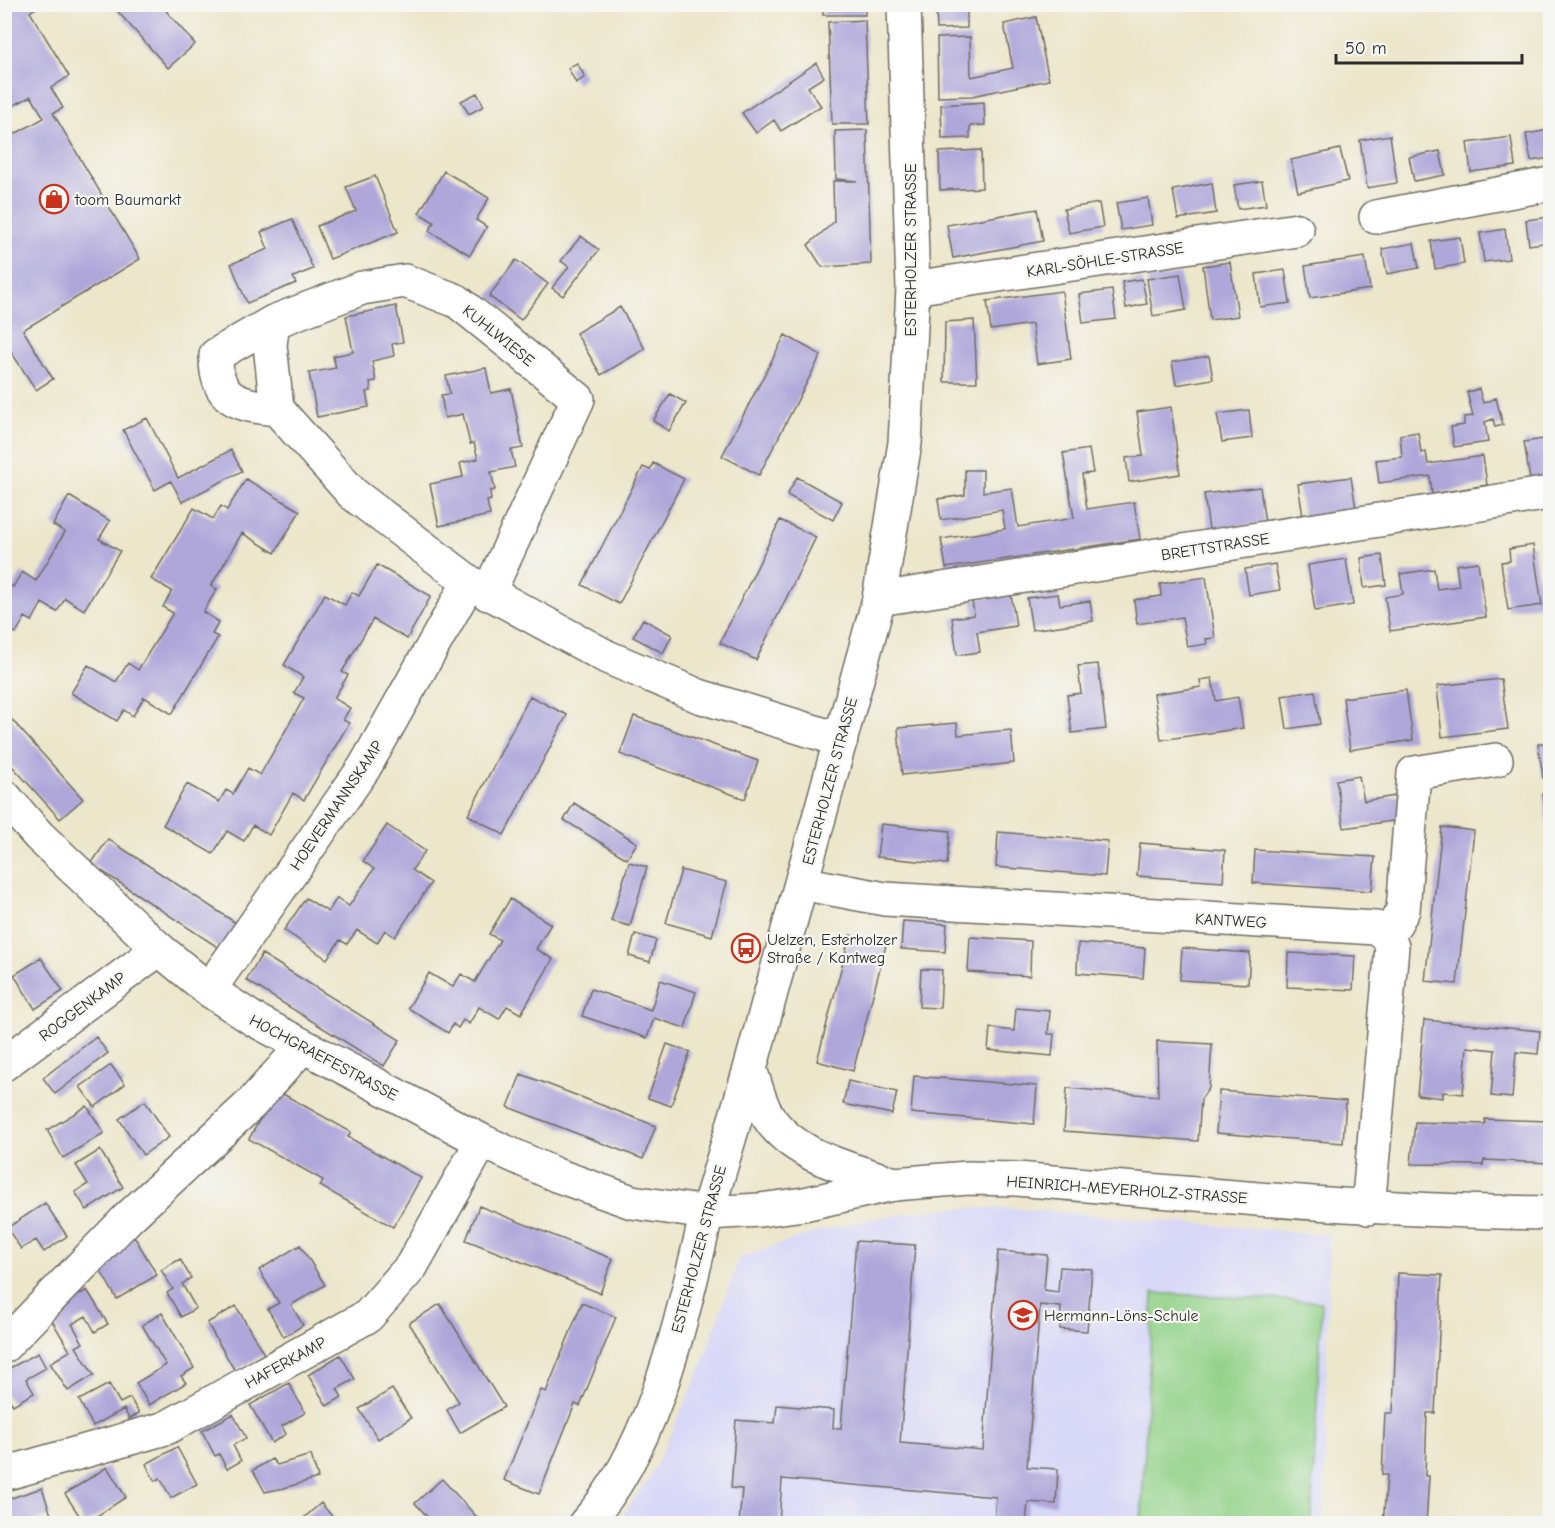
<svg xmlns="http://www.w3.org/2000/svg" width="1555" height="1528" font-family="'Comic Neue',sans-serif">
  <rect width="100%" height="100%" fill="#f6f6f2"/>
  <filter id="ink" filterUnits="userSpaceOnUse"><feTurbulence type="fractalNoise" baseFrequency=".0167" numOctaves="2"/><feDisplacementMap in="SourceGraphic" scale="12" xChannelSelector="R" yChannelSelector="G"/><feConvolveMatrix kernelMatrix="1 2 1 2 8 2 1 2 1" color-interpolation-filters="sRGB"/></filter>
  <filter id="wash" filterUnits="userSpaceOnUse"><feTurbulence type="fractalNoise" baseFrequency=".008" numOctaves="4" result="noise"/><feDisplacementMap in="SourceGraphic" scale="24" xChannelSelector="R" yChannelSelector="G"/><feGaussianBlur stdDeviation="1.35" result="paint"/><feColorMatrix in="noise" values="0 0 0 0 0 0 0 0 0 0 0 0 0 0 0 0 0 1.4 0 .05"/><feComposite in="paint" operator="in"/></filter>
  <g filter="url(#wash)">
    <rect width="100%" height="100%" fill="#ece6ca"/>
    <!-- built -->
    <path fill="#d7d7f8" d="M946,1208h65l318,27 -5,288 -708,1 34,-47 49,-104 40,-115 74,-25 59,-14z"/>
    <!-- green -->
    <path fill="#93d289" stroke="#5f7e5a" stroke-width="1.5" d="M1153,1293l169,9 -11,221h-170z"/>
    <g id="blocks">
      <!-- building -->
      <path fill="#afa7da" d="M5,4h36l-11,8 39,64 -18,12 12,20 -10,5 87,146 -117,71 30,49 -17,11 -32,-49v-201l40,-22 -13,-22 -27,15v-86l7,-4 -6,-10z
        M111,4h49l35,40 -27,24z
        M936,4h31v24l-30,1z
        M822,5h43v10h-42z
        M1036,17l13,63 -77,16 -34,1 -1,-59 33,-1 1,40 42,-9 -9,-44z
        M865,20l4,104h-37l-4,-102z
        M577,63l8,14 -9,6 -8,-15z
        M816,63l8,14 -16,10 13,19 -40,25 -7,-11 -18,13 -14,-20z
        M477,93l7,13 -15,8 -8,-13z
        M984,102l1,23 -15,1v12l-28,1 -1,-34z
        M867,130l4,134 -49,3 -14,-22 26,-23 -1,-41h24l-21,-2 -1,-48z
        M1550,130v28l-19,3 -5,-27z
        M1390,135l7,48 -30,5 -7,-48z
        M1511,137l4,29 -44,6 -4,-29z
        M1340,149l8,32 -50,11 -7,-32z
        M981,150l1,38 -42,2 -1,-38z
        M1440,151l5,24 -31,6 -5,-24z
        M444,171l45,27 -13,22 11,7 -17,28 -41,-24 5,-9 -15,-9z
        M375,176l23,56 -68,27 -13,-33 39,-15 -10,-24z
        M1262,181l4,24 -28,4 -4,-24z
        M1212,183l4,30 -38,6 -5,-29z
        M1148,198l4,27 -31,5 -5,-27z
        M1099,203l4,24 -34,6 -5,-24z
        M1037,209l6,32 -90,17 -6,-33z
        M1550,217v25l-21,3 -3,-25z
        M292,219l21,50 -20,8 3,6 -49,20 -16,-39 37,-15 -7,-17z
        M1505,229l4,30 -25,3 -4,-29z
        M581,236l18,14 -36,46 -11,-8 17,-21 -8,-6z
        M1460,237l4,27 -29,5 -4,-28z
        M1414,243l5,25 -32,6 -5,-25z
        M1365,257l5,32 -60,9 -5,-32z
        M516,260l32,24 -27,36 -32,-24z
        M1230,262l8,54 -28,4 -7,-54z
        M1285,270l5,33 -30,4 -4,-33z
        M1180,274l6,36 -33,6 -6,-37z
        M1142,279l5,25 -21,4 -4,-26z
        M1112,290l4,29 -33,4 -4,-29z
        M1062,291l9,68 -34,5 -5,-40 -41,6 -4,-29z
        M396,306l7,36 -11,2 2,12 -22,5 4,20 -6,1 1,9 -5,1 3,15 -52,10 -8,-44 27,-5 -3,-12 20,-4 -7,-36z
        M620,307l25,42 -44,26 -25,-42z
        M974,320l3,62h-33l1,-60z
        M785,335l36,20 -62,120 -37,-19z
        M1209,356l4,23 -37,6 -4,-23z
        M486,368l5,25 20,-4 12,59 -12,2 4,17 -24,5 4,18 -5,1 1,9 -4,1 3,14 -51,11 -9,-42 33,-7 -3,-14 18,-4 -4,-16 -4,1 -7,-30 -18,4 -4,-23 9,-1 -4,-18z
        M1479,389l4,14 13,-5 7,27 -8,2 -2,-8 -8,3 3,20 -34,5 -3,-20 13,-2v-8l9,-1 -6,-24z
        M670,394l16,9 -17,28 -16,-10z
        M1171,407l9,67 -51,8 -3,-24 17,-2 -6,-44z
        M1249,410l3,28 -30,4 -5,-28z
        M147,418l31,60 53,-28 11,21 -60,31 -11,-21 -16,9 -32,-60z
        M1418,432l3,21 5,-1 2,12 55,-8 4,29 -55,9 -2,-18 -51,7 -3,-23 26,-3 -2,-22z
        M1550,438v39l-20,3 -6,-38z
        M1089,449l4,24 -11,1 5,35 47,-7 6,37 -194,29 -5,-29 64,-10 -3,-19 -61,10 -3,-21 27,-4v-25h18v22l29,-4 6,39 56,-9 -11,-65z
        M653,463l31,16 -65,125 -37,-19 61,-118 7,3z
        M797,477l45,25 -9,18 -46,-25z
        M1351,477l5,32 -53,8 -5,-33z
        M246,479l54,32 -25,42 -33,-20 -31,53 6,3 -14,23 16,10 -7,12 6,3 -46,77 -28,-17 -11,19 -9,-6 -7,11 -46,-28 17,-28 28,17 12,-19 10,7 35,-57 -10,-6 9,-16 -21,-12 43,-71 19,11 8,-13 6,4z
        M1260,487l5,36 -56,7 -5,-36z
        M69,496l41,25 -11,18 21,12 -36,59 -19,-12 -8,14 -15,-9 -10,18 -7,-4 -9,16 -12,-7v-44l9,5 9,-15 14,9 29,-49 -12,-7z
        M780,520l36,17 -60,123 -36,-17z
        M1533,545l9,60 -34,5 -7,-48 9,-1 -1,-12z
        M1382,555l4,30 -22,3 -3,-30z
        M1346,559l7,46 -38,6 -7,-46z
        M1478,562l8,55 -96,14 -5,-34 18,-3 -3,-20 34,-5 3,20 22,-3 -3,-21z
        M1275,564l5,26 -31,5 -4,-26z
        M377,565l54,31 -24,43 -34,-20 -31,53 6,3 -14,23 16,10 -7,12 6,3 -45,77 -11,-7 -24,42 -16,-10 -9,16 -17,-10 -14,23 -50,-29 24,-41 32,18 7,-12 7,4 15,-26 12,7 44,-77 -10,-5 9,-16 -19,-12 41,-71 20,11 7,-13 7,4z
        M1206,577l9,61 -9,1 1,5 -20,3 -5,-30 -45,7 -3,-24 27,-4 -1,-12z
        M1011,594l5,32 -39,6 3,20 -23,3 -5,-37 22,-3 -2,-15z
        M1058,594l2,11 30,-4 3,20 -61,9 -5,-32z
        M643,619l29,16 -9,18 -30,-16z
        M1098,664l8,65 -34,4 -5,-38 14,-2 -3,-27z
        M1212,678l4,23 22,-4 5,31 -82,12 -7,-46 47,-7 -1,-7z
        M1501,679l7,50 -66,8 -5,-51z
        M1406,690l7,50 -63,10 -7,-52z
        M1315,691l5,33 -33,5 -5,-33z
        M530,696l37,19 -63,120 -36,-20z
        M4,711l79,88 -23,20 -56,-62z
        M634,716l124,45 -13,38 -125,-45z
        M957,723l1,12 53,-5 3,33 -112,12 -4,-47z
        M1550,742v35l-7,1 -5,-34z
        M1359,776l5,25 38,-6 -3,25 -55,8 -8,-48z
        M1550,793v43l-1,1 -6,-43z
        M574,803l63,40 -10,16 -63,-39z
        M881,824l69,7 -3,33 -70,-7z
        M387,825l38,26 -13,19 19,13 -36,54 -10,-7 -8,13 -20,-13 -10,14 -7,-4 -13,19 -43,-29 22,-32 22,14 9,-14 12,8 25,-37 -11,-8z
        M1442,827l32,4 -17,153 -32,-3z
        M998,832l110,9 -3,35 -109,-9z
        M108,839l134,88 -17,25 -134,-88z
        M1140,843l85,7 -2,32 -86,-6z
        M1255,850l120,7 -3,34 -119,-8z
        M629,862l18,5 -17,59 -19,-5z
        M681,870l46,12 -15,54 -46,-13z
        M510,899l41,25 -15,25 17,10 -32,55 -14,-8 -8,13 -20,-12 -10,17 -6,-4 -5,8 -5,-4 -5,9 -40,-25 21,-35 24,14 8,-13 14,8 25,-42 -11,-6z
        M903,921l44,3 -2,28 -44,-3z
        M635,934l21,6 -6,22 -21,-6z
        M850,935l36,10 -33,126 -36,-10z
        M970,937l61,4 -1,35 -62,-4z
        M1078,943l67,5 -2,30 -66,-5z
        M1182,948l68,5 -2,31 -68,-4z
        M1288,953l67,3 -2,34 -66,-3z
        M262,954l138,86 -16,26 -138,-86z
        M41,958l22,33 -28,18 -21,-34z
        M921,969l21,1 -2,38 -21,-1z
        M660,980l36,12 -11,36 -31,-10 -7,20 -65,-22 9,-27 60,21z
        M1016,1008l34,3 -2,23h6l-2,22 -64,-6 2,-22 24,3z
        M1424,1020l116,11 -2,23 -22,-2 -4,46 -21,-2 4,-46 -28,-3 -4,47 -20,-2v6l-26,-3z
        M96,1037l12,16 -53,41 -12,-16z
        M1157,1041l55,3 -3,44 -8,11 -3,42 -134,-10 3,-43 91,8z
        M667,1044l23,8 -19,54 -23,-8z
        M111,1065l14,19 -30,23 -15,-20z
        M521,1074l135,52 -13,33 -135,-52z
        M914,1076l123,10 -3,38 -123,-11z
        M848,1081l49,11 -5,22 -49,-10z
        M276,1090l75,42 -3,5 73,41 -28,49 -73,-41 3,-6 -74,-41z
        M1219,1091l127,10 -3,42 -127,-10z
        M145,1101l24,36 -26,18 -24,-36z
        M87,1106l17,27 -41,25 -16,-28z
        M1485,1119l65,2v42l-66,-3 -1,5 -72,-1 4,-42 70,2z
        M100,1150l23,37 -36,23 -12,-18 13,-8 -12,-19z
        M45,1203l22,33 -23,16 -8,-12 -15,9 -14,-21z
        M479,1206l134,53 -13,34 -134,-53z
        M134,1236l23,39 -40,24 -19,-33 8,-14z
        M856,1241l59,4 -15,198 83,7 15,-199 49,4 -3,35 14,2 2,-25 32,2 -5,62 -27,-2 1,-22 -21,-2 -13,162 31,2 -2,35 -28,-2 -2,22h-32l2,-27 -214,-18 -3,45h-40l3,-35 -11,-1 5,-68 39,3 2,-18 57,5 -1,18h8z
        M300,1245l25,40 -34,20 12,20 -19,12 -16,-28 11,-6 -20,-33z
        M180,1259l11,19 -9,6 14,24 -15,9 -14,-24 6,-4 -12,-19z
        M1398,1273l44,2 -7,138h-8l-2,63h4l-3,48h-43l4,-49h-5l3,-62h8z
        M87,1290l21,34 -13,8 -9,-16 -14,8 11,19 -7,4 18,28 -26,16 -18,-28 20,-12 -22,-37z
        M582,1303l34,14 -36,89 -5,-2 -36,90 -35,-14 37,-90 5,2z
        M440,1304l64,103 -44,26 -13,-23 12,-8 -50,-79z
        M236,1306l28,48 -29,17 -28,-48z
        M162,1313l32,55 -13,8 5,7 -37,22 -13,-22 30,-18 -24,-40z
        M38,1353l8,15 -20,11 8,14 -21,12 -9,-13v-21z
        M340,1355l15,24 -18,10 5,8 -15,9 -19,-31z
        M289,1383l16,30 -23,13 4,8 -14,9 -22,-38z
        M109,1384l11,19 10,-5 9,15 -10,6 -5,-10 -31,17 -14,-26z
        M392,1389l19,29 -33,21 -19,-30z
        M233,1414l13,24 -13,7 8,16 -14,8 -8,-15 -4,2 -13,-25z
        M177,1447l20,37 -26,14 -11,-20 -5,3 -9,-17z
        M311,1455l7,23 -34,10 -19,4 -12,-22 19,-11 5,6z
        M107,1467l19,30 -41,27 -20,-30z
        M442,1479l41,45h-49l-19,-21z
        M42,1488l9,27 -25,9h-17l-4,-24z
        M321,1503l15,18 -3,3h-36z"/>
    </g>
  </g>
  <g filter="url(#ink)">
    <use href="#blocks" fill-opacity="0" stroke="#6f6c63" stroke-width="1.5"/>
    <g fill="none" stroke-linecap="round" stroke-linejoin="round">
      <!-- minor casing -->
      <g stroke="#6f6c63" stroke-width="36">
        <path id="minor" d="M1376,217l174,-33
          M913,288l384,-58
          M273,322l-3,23 7,64 76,85 116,88 138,75 92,39 142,44
          M277,409c-40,-4 -62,-9 -61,-54l57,-33 89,-34 43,-7 52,20 121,98 -90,195
          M879,599l671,-106
          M801,883l84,16 491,29 12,8 4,11 -24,261
          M1388,936l15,-26 11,-137 82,-13
          M209,990l155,-222 105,-186
          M4,1064l155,-115
          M750,1069c5,14 9,31 16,44 25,44 84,55 128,71
          M707,1213l43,-144 129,-470 26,-156 8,-155 -9,-284
          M4,1346l124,-128 123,-114 52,-58
          M4,1474l162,-46 202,-112 43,-49 71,-126"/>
      </g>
      <!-- major casing -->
      <g stroke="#6f6c63" stroke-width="36">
        <path id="major" d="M4,796l34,39 121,114 50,41 44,29 229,122 74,34 76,27 75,11 53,-3 44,-6 90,-20 74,-6 49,1c178,15 355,32 533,34
          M585,1524c73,-80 97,-210 122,-311"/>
      </g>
      <!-- minor -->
      <use href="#minor" stroke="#fff" stroke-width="33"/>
      <!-- major -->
      <use href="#major" stroke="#fff" stroke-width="33"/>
    </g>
  </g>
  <!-- icons -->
  <defs>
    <g id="shop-ring" transform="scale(1.5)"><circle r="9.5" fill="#f6f6f2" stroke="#c8321e" stroke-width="1.5"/><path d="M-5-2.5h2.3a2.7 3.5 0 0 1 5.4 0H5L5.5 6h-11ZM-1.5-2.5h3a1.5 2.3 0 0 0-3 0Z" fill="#c8321e"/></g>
    <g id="bus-ring" transform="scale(1.5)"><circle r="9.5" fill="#f6f6f2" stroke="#c8321e" stroke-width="1.5"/><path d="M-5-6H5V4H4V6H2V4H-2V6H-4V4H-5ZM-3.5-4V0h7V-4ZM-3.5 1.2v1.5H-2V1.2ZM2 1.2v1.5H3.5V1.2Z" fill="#c8321e"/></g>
    <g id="school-ring" transform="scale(1.5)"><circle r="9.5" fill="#f6f6f2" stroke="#c8321e" stroke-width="1.5"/><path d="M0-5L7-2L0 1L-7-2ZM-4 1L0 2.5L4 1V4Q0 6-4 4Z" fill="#c8321e"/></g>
  </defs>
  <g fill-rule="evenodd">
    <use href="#shop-ring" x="54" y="199"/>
    <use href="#bus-ring" x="746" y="948"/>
    <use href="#school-ring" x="1023" y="1315"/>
  </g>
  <g text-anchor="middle" stroke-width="4.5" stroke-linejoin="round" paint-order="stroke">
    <!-- poi labels -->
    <g font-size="16" fill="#2b2b2b" stroke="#f6f6f2" text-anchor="start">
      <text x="75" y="205">toom Baumarkt</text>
      <text x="767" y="945">Uelzen, Esterholzer<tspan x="767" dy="18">Straße / Kantweg</tspan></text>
      <text x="1044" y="1321">Hermann-Löns-Schule</text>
    </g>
    <!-- street labels -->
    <g font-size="16" fill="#2b2b2b" stroke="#f6f6f2">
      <text transform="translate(910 250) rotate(-90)" y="6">ESTERHOLZER STRASSE</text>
      <text transform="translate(1105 259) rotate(-9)" y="6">KARL-SÖHLE-STRASSE</text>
      <text transform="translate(499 335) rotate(39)" y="6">KUHLWIESE</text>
      <text transform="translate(1215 546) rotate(-9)" y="6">BRETTSTRASSE</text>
      <text transform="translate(829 781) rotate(-75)" y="6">ESTERHOLZER STRASSE</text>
      <text transform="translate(336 805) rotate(-56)" y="6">HOEVERMANNSKAMP</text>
      <text transform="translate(1231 920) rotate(3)" y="6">KANTWEG</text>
      <text transform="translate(82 1006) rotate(-37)" y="6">ROGGENKAMP</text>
      <text transform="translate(324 1057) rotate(28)" y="6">HOCHGRAEFESTRASSE</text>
      <text transform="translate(1127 1189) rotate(4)" y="6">HEINRICH-MEYERHOLZ-STRASSE</text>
      <text transform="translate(698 1249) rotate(-75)" y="6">ESTERHOLZER STRASSE</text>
      <text transform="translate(285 1362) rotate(-29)" y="6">HAFERKAMP</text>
    </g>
  </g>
  <!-- margin -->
  <rect width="1555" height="1528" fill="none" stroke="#f6f6f2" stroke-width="24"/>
  <!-- scale -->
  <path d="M1336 54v9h186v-9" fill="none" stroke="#2b2b2b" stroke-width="3"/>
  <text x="1345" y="54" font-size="18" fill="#2b2b2b" stroke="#f6f6f2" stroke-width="4.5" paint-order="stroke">50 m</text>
</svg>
